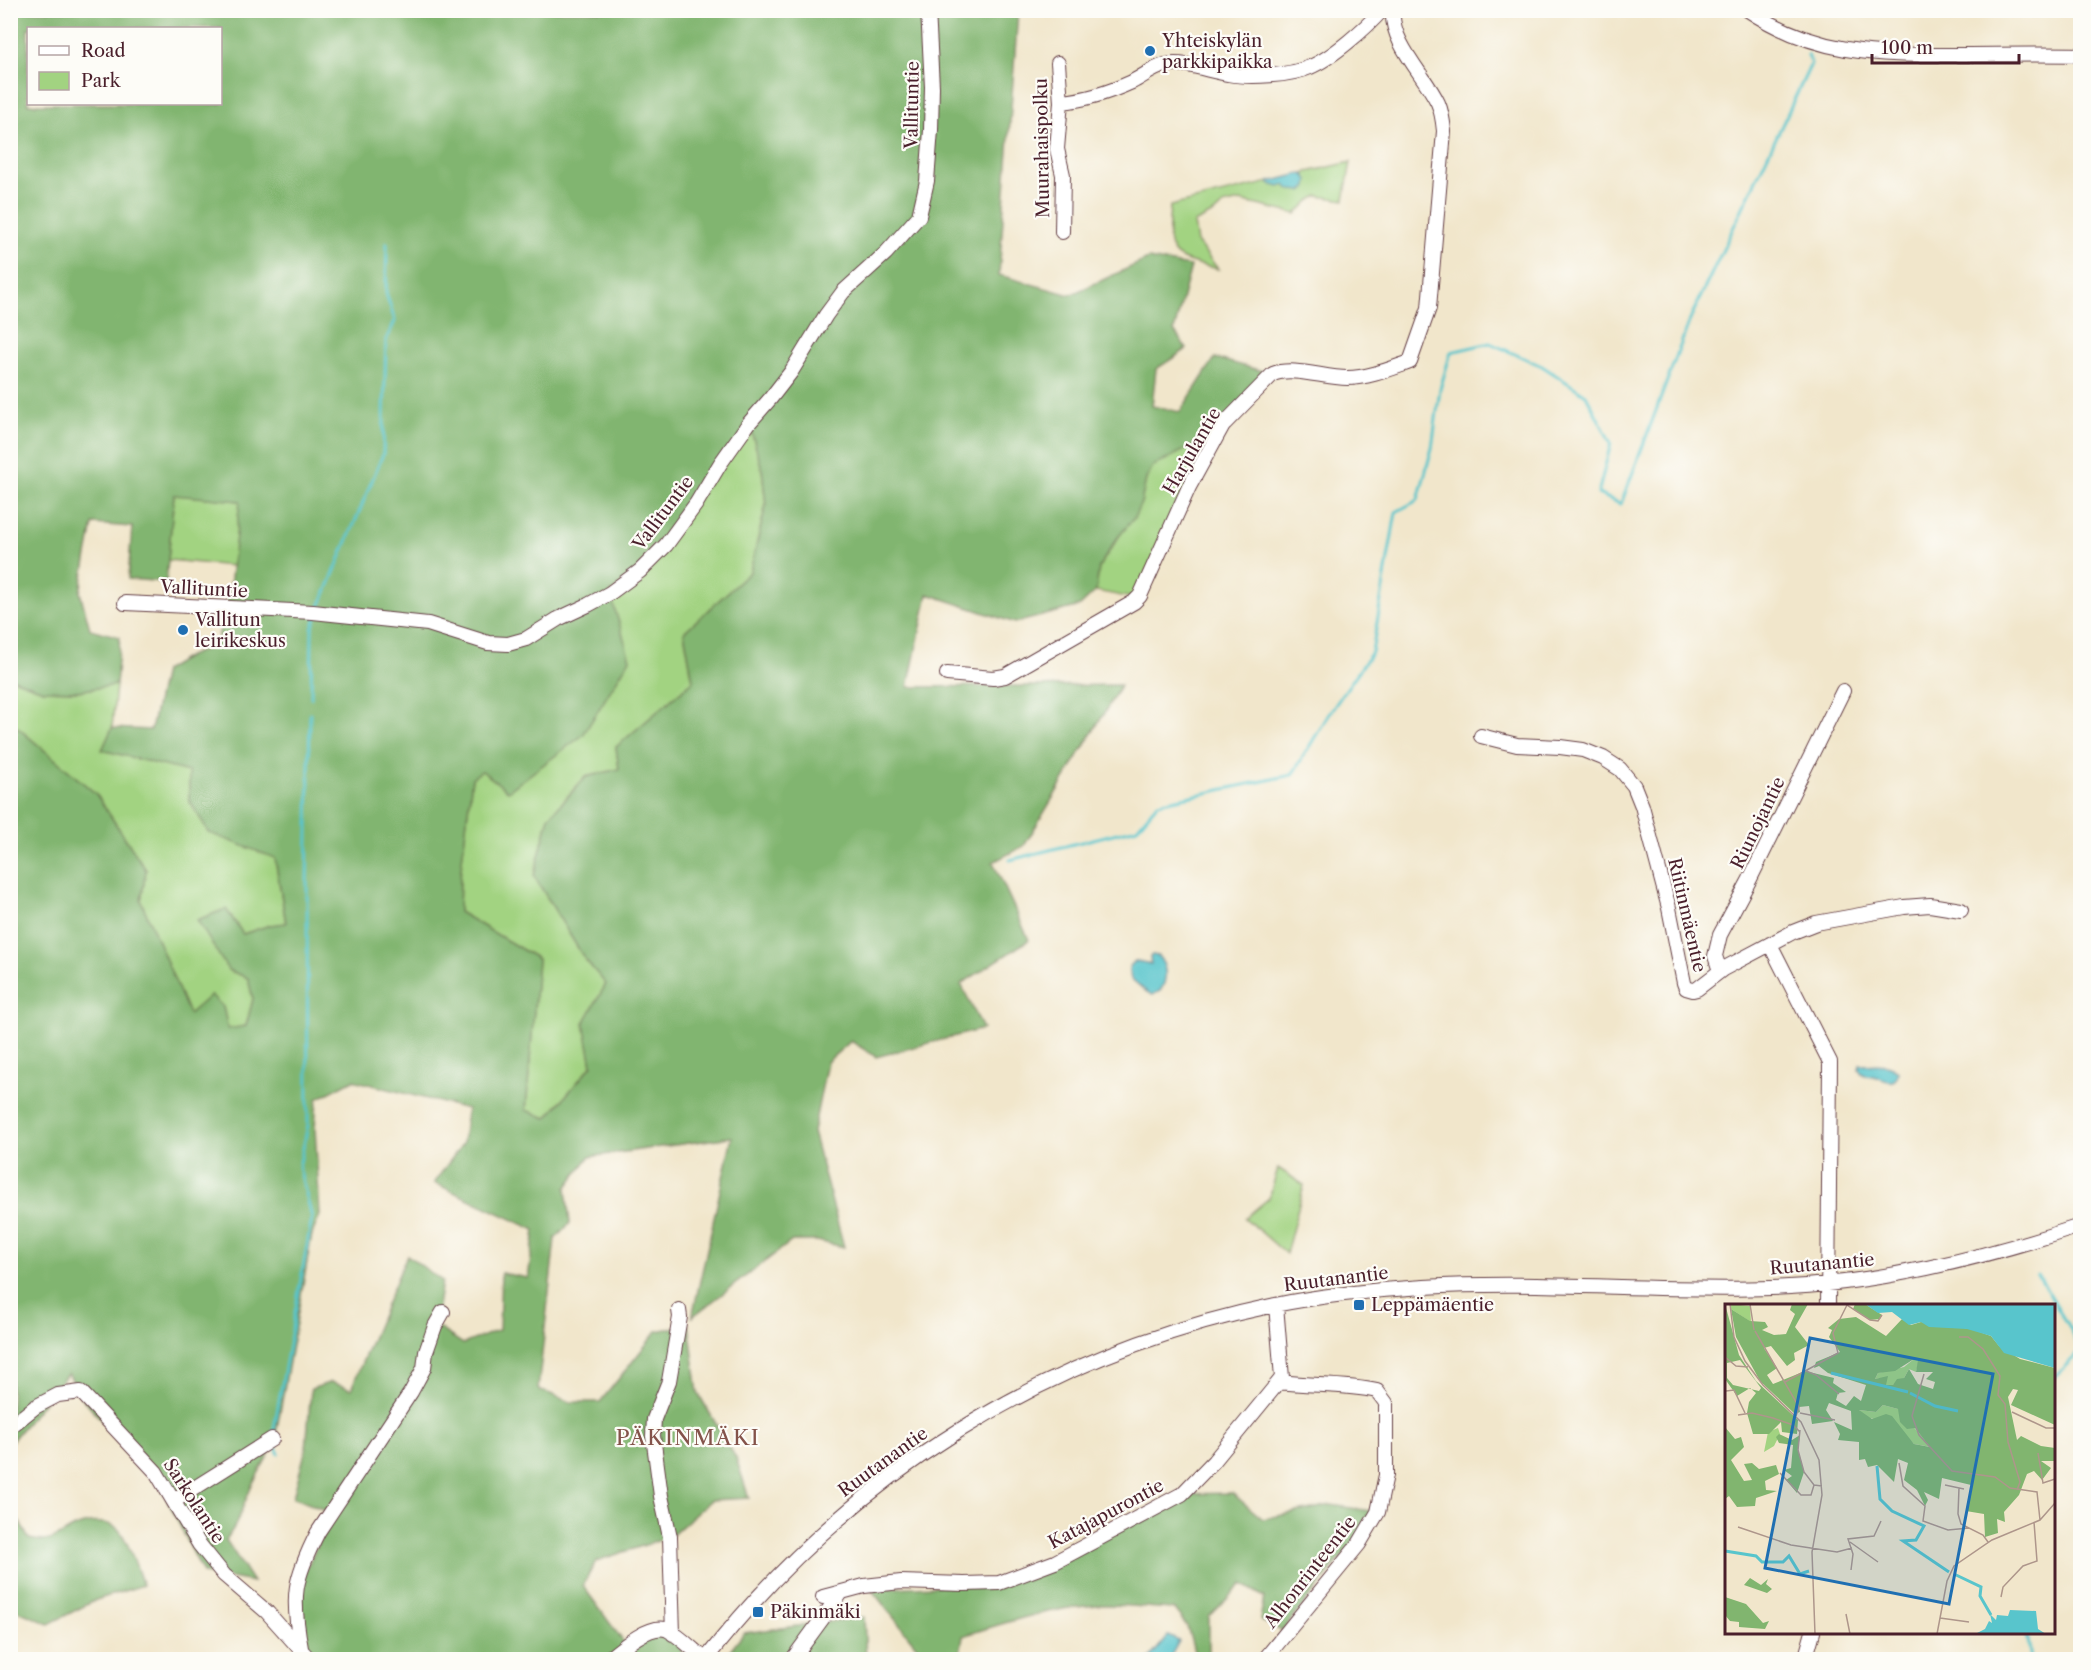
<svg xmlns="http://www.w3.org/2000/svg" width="2091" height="1670" font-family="'Libre Caslon Text',serif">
  <rect width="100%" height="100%" fill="#fdfcf7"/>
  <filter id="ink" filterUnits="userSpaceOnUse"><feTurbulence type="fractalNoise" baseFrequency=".0167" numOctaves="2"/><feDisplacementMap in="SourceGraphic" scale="12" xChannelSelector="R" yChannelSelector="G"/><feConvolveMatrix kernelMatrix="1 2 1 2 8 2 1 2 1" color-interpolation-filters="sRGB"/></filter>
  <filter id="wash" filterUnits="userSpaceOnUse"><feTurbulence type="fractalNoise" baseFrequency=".008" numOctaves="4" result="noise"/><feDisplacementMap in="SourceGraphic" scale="24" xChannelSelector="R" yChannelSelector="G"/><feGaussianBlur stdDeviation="1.35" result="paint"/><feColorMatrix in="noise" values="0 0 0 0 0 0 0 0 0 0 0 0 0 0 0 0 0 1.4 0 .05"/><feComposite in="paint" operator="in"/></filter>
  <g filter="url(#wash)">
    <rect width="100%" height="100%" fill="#f1e6cb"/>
    <!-- green -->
    <path fill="#a2d381" stroke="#767956" stroke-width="1.5" d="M1351,162l-7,38 -26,-4 -9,5 -13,13 -56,-13 -17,4 -9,8 -20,10 3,19 21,27c-49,-12 -52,-11 -48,-63l99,-24 1,2 15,1 4,4 16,-14 -2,-2z
      M749,423l13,46 4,36 -16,67 -66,60 9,49 -77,66 3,22 -34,8 -36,40 -15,59 50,82 22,26 -21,39 7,42 -45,53 -21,-7 12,-152 -79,-47 1,-35 12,-99 9,-8 129,-177z
      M1216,434l-79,165 -41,-8 3,-24 42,-64 5,-24 7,-13z
      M174,494l66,7 -7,65 -65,-6z
      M10,678l33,12 34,1 39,-6 -4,43 -9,22 86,22v28l20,32 66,26 11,66 -16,1 -27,9 -15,36 20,8 5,21 -7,27 -18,4 -5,-23 -34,8 -48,-114 5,-31 -50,-76 -85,-72z
      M1278,1168l26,17 -18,69 -41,-36 24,-20z"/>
    <!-- forest -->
    <path fill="#81b56f" stroke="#666a4d" stroke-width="1.5" fill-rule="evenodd" d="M11,11h1007l-19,264 71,20 78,-36 43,7 -17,65 13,18 -31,20 -4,37 28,6 35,-54 58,16 -57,60 -63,32 -7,13 -5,24 -7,15 -19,23 -16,26 -3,24 -16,15 -65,17 -87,-29 -20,93 213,-2 -97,161 -31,16 36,78 -68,44 22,45 -107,28 -25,-16 -24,21 -14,70 31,115 -27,-6h-25l-100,76 40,-180 -143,20 -23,31 4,35 -15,16 -17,150 32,13h30l57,-71 32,-6 9,68 38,65 13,40 -38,2 -41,37 -74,24 -13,25 42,58 29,-15 19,5 12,25 -375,1 -15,-65 36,-82 -38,-16 13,-48 5,-60 20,-7 20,7 56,-134 35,26 -7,45 28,18 36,-14 2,-57 27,5 7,-48 -101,-47 29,-40 4,-34 -114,-29 -36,19 -2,29 5,87 -8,19 -38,211 -21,38 -18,43 -9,14 27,42 -50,-9 -44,-90 -74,-81 -17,-29 -57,69v-720l85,72 50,76 -5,31 48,113 22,-19 12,12 5,22 18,-3 7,-27 -5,-21 -20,-8 -31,-50 29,-11 17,25 27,-9 16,-2 -11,-65 -66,-25 -20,-33v-28l-87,-22 10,-22 39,2 13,-59 25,-15 27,-11 13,-51 11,-93 -66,-6 -8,87 -38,-3 4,-52 -39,-3 -13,68 10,37 30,8 -4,48 -39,6 -34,-1 -32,-12zM28,28h192v76h-192zM749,423l13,46 4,36 -16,67 -66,60 9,49 -77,66 3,22 -33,8 -37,40 -15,59 50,82 22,26 -22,39 8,42 -45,53 -21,-8 12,-151 -79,-47 1,-35 12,-99 10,-7 26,20 75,-56 47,-76 -20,-66 56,-48z
      M1232,1493l31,26 68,-14 47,7 -96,119 -22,-11 4,-23 -22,-13 -33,33v39l-3,3h-10l-9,-33 -13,-17c-25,-1 -50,-5 -75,-4 -46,2 -92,17 -136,31l-4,23h-38v-7l-50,-63 128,-6 183,-89z
      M10,1518l10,4 9,17c22,5 25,-1 44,-11 12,-6 33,-9 45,1 10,9 20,43 25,56l-47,15 -47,24 -38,-16z
      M864,1617l2,42 -143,1 21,-27z"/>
    <!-- water -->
    <path fill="#58c5cc" stroke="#51727c" stroke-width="1.5" d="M1303,173l5,7 -1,7 -5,4 -11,-1 -6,-5 -5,2 -10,-3 -1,-2z
      M1152,955l6,1c9,10 10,23 2,35l-8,4c-8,-3 -14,-12 -21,-16l-2,-10c4,-11 12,-7 22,-5l-1,-7z
      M1860,1065c13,0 29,-4 38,7 -2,17 -15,6 -25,4 -8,-1 -9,0 -14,-6z
      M1168,1636l11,5 -10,18h-20z"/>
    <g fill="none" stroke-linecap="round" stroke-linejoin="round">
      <!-- stream -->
      <path stroke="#58c5cc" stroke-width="3" d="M319,609l64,-155 3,-114 9,-19 -9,-28 1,-50
        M311,698l1,-70 4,-10
        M1010,860l127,-32 21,-25 134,-28 37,-61 43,-62 24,-140 22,-12 14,-52 8,-59 11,-37 39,-9 52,23 44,29 25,48 -13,51 23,10 70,-187 120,-253 -3,-9
        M2038,1275l33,56 9,21 -26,25
        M273,1434l39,-216 -13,-51 9,-42 -1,-239 3,-173
        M274,1443l5,11
        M2027,1632l4,28"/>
    </g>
  </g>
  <g filter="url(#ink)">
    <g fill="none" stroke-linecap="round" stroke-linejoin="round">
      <!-- minor casing -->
      <g stroke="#633d43" stroke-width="16">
        <path id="minor" d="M1748,10c66,44 128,45 204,45 43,0 86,-1 128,0
          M1058,63l3,39 -4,47 6,26 -1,57
          M1061,102c24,-2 49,-10 71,-20 10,-5 21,-14 33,-17 21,-4 43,6 63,9 22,4 62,2 82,-7 22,-9 56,-39 72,-57
          M125,603l188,9 115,12 60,19 20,1 18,-5 32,-20 30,-14 22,-12 30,-22 26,-26 30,-41 24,-40 29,-41 21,-24 21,-27 35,-57 17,-23 43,-39 33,-37 8,-35 4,-51 1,-43 -4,-77
          M947,674l46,4 12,-2 129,-74 6,-6 49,-109 34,-62 50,-51c20,-8 51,4 74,4 21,0 43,-9 63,-16l19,-54 15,-177c-1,-10 -2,-19 -6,-28 -13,-28 -48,-60 -45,-93
          M1481,736l36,9 43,2 23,3 20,8 17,11 14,17 8,20 27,102 15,75 2,5 7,2 4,-1 26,-20 70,-37 23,-9 88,-16 26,-2 31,5
          M1770,944l60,118 -2,244
          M1720,971l-5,-15 5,-21 30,-56 93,-188
          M10,1427l25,-20 23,-12 23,-3 75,80 43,72 25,31 43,37 43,48
          M174,1501l98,-62
          M823,1597l41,-11 37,-4 63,2 35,-1 56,-21 127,-68 32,-33 68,-83 -6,-73
          M673,1634l-3,-97 -9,-41 -8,-60 1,-17 15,-38 11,-64 -1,-7
          M301,1648c-10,-52 -7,-69 17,-116l93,-140 13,-24 2,-16 9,-26 8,-14
          M607,1660c13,-11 44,-38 61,-30 13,7 25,20 37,29
          M705,1660c143,-184 342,-308 570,-355 49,-10 99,-15 149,-18 116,-7 232,5 347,1 107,-4 208,-29 309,-62
          M792,1660l49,-67
          M1264,1660l95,-116 19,-32 8,-37v-72l-9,-12c-31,-7 -65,-5 -98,-9
          M1805,1660l8,-28"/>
      </g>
      <!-- minor -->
      <use href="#minor" stroke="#fff" stroke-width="14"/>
    </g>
  </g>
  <!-- markers -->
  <g fill="#1f6fb2" stroke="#fdfcf7" stroke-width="2">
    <circle cx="1150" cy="51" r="6"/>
    <circle cx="183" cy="630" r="6"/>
    <rect x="1353" y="1299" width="12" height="12" rx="3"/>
    <rect x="752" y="1606" width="12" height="12" rx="3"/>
  </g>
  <g text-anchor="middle" stroke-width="4.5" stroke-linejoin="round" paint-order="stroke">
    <!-- poi labels -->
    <g font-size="18" fill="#4a1f2b" stroke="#fdfcf7" text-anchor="start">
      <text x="1162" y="47">Yhteiskylän<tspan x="1162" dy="21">parkkipaikka</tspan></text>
      <text x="195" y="626">Vallitun<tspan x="195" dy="21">leirikeskus</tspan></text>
      <text x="1371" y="1311">Leppämäentie</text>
      <text x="770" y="1618">Päkinmäki</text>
    </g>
    <!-- street labels -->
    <g font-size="18" fill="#4a1f2b" stroke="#fdfcf7">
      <text transform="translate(912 105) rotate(-89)" y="6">Vallituntie</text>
      <text transform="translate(1042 148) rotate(-91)" y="6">Muurahaispolku</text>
      <text transform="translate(1192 451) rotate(-60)" y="6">Harjulantie</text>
      <text transform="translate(663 513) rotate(-53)" y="6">Vallituntie</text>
      <text transform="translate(204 589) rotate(3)" y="6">Vallituntie</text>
      <text transform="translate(1758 823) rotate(-64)" y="6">Riunojantie</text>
      <text transform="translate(1687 915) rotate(77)" y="6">Riitinmäentie</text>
      <text transform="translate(1822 1264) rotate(-5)" y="6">Ruutanantie</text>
      <text transform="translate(1336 1279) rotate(-7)" y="6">Ruutanantie</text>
      <text transform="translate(883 1462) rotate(-36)" y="6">Ruutanantie</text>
      <text transform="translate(194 1501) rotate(57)" y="6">Sarkolantie</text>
      <text transform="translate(1106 1514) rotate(-28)" y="6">Katajapurontie</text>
      <text transform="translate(1310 1572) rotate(-52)" y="6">Alhonrinteentie</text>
    </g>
    <!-- quarter labels -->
    <g font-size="21" letter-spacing="1.5" fill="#84534a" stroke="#fdfcf7">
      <text x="688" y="1445">PÄKINMÄKI</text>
    </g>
  </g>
  <!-- overview -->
  <g transform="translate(1725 1304)">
    <rect width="330" height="330" fill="#f1e6cb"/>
    <path d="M6,0l19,2 1,16 -20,-13zM189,55l5,1 -3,12 -7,-3 -5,9 -11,7h-7l-4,-7 -7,1 3,-6 26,-6zM158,101l15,4 33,38 -17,-3 -16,-18 -35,-10 -4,-6 17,2zM53,124l2,6 -6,12 -10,6 4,-20z" fill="#a2d381"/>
    <path d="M0,0l14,51 17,26 42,39 -1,14 -15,-2 -1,-10 -12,12h-16l-6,-21 2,-11 7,-9 -6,-5 -13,8 -12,-17zM15,56l21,28 -2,3 -26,-6 -6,-7v-15zM67,0h16l-13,23 14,18 -15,8 1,7 -8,6 -16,-20 -7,2 13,20 -10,7 6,9 32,-13 29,7 -1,5 13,9 -8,1 -2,7 10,6 8,-10 7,5 5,-16 -38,-12 -9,-7 -5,2 2,-6 24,-10 -11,-15 3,-7 -4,-2 11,-9 17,-2 30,19 16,-17 9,6 10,-3 50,7 20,7 8,10 21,13 35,9v57l-44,-20 7,-15 -5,-1 -5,8 9,43 4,-4 20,10 14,2v13h-14l10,7 -9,12 -8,-9 -7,3 -8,21 -15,17 1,10 -8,-3 1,14 -13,4 -1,-23 -18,-3 5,-26 -29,-7 -3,21 -15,-7 4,8 -3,6 -8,-16 -13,-10 4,-17 -10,-4 -4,23 -17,-17 -9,2 -3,-8 -6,1v-18l-21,-2 2,-6 -6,-12 18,8 -1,-19 -22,-8 -3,7 7,11 -21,3 -3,-18 -10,1 1,5 -5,2 -35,-33 -24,-44 -5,-28 19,12 15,1 3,5 -6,3 12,5 12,-1 9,-20 -5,-4zM189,55l4,1 -2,12h17l-7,7 9,3 -2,7 -15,-5 -9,-15 -5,9 -7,1 -4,6h-7l2,-9 -13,3 3,-6 17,-2zM158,101l15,4 2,13 7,7 8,-1 15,19 -16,-3 -22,-28 -6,-2 -14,5 -13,-9 17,2zM130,0h10l17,11 -2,4 -10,1 -17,-11zM0,123l10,12 6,-2 3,10 -13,13 13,21 8,-1 -8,-16 8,-1 7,6 17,-4 3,9 -14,7 1,9 11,1 -21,7 -1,8 -18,1 -8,-11 -4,3zM54,130l13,6 8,-5 -2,15 6,22 -7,21 -11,-13 6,-4 -8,-6 7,-2 2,-23 -14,-2 -3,-6zM25,274l11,7 7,-6 -2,5 6,5 -5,4 -23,-8zM0,293l21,7 17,19 6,-2 -4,8 -26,-2v-5l-9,-1 -5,-6z" fill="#81b56f" fill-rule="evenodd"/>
    <path d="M140,0h190v64l-51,-15 -13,-17 -24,-7 -38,-2 -8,-5 -12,3 -17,-13 -14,1zM285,306l26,1 2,18 8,5h-71l10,-5 4,-8 3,2 -2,-9 6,6 1,-5 11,1z" fill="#58c5cc"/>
    <path fill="none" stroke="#58c5cc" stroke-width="3" d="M106,69l77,19M185,89l25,13 23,5M152,162l3,33 12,12 32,15 -8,14 -13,1 46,31M0,247l31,5 6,6h21l6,-6 11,18 9,-3M229,270l27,13 -1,9 11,19"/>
    <path fill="none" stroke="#ae968b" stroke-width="1.5" d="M5,0l4,33 11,24 18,24 38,37 18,38 3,35 -10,57 3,82M25,0l4,26M30,27l44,76 -3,9M234,33h9l15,12 17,27 -2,19 7,9 3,38 12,40 -3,8M0,53l11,9 12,1M81,67l10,4 23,19M199,70l-12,42 7,19 33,36 43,6 15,11 27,4 3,28M60,78l53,-29 -5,-20 14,-28 23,15 8,1 4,-6M1,87l8,-1 11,23M287,108l34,16h9M75,109l35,7M13,111l14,-2 21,5 20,7 7,7M75,126l-2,20 6,22 10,13 8,1M313,149l5,30 12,-4M174,159l4,23 22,20 -2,15 25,9 21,-2M55,169l21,22h10l3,-10M220,181l19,4M234,184l-1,26 3,10 22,11 5,7M13,223l53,18 46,7 15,-4M125,238l28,20M126,266l2,-16 -5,-15 26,-3 7,-15M276,293l2,-10 20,-21 14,-5 -3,-39M121,310l4,20M215,314l29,4M212,330l10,-53 7,-15 38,-26 48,-20 15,-17"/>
    <path fill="#1f6fb2" fill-opacity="0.15" stroke="#1f6fb2" stroke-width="3" d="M85,34l183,36 -44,230 -184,-36z"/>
    <rect width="330" height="330" fill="none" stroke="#4a1f2b" stroke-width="3"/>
  </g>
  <!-- margin -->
  <rect width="2091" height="1670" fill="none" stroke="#fdfcf7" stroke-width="36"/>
  <!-- legend -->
  <rect x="27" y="27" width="195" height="78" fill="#fdfcf7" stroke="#b5a4a5" stroke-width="1.5"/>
  <rect x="39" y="46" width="30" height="9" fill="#ffffff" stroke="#b5a4a5" stroke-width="1.5"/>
  <text x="81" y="57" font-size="18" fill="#4a1f2b">Road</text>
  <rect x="39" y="72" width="30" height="18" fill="#a2d381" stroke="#b5a4a5" stroke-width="1.5"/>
  <text x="81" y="87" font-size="18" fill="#4a1f2b">Park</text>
  <!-- scale -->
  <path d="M1872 54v9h147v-9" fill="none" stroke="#4a1f2b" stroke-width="3"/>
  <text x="1881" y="54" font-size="18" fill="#4a1f2b" stroke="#fdfcf7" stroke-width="4.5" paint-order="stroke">100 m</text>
</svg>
